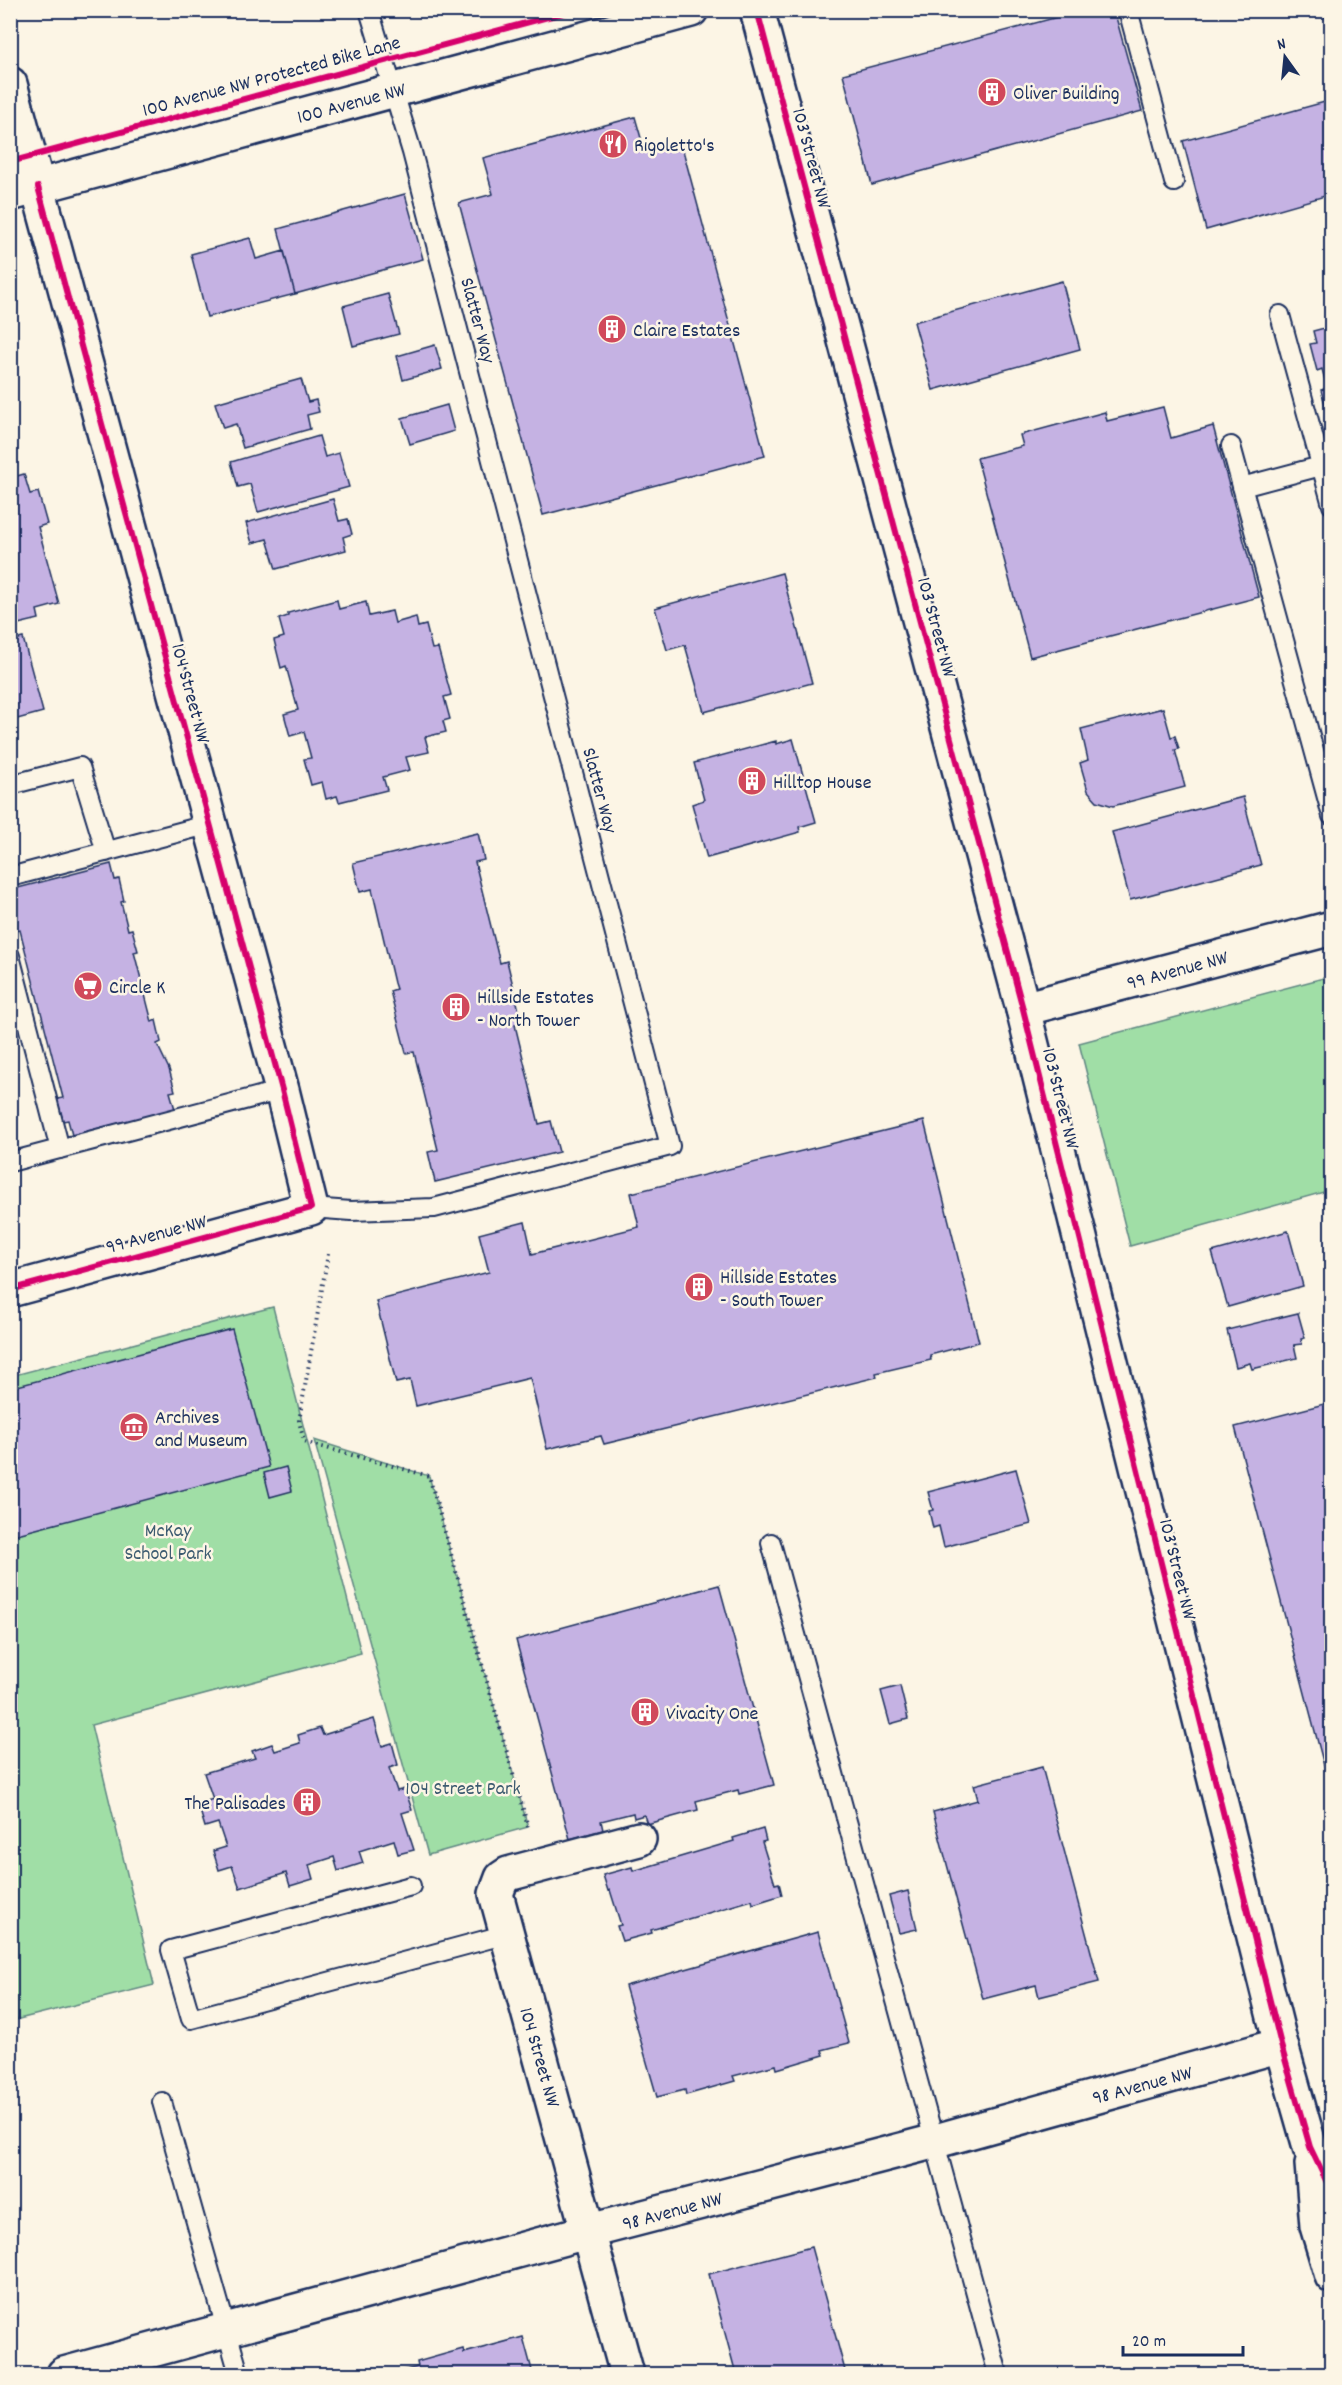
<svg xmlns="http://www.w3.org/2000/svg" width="1342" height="2385" font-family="Dekko,sans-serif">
  <rect width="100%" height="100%" fill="#fcf5e5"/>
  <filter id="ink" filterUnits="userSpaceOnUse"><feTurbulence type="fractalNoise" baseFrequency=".0167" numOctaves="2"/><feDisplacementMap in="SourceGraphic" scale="12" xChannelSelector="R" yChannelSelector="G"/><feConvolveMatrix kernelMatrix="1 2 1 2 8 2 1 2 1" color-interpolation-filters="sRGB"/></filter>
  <g filter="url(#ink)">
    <!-- green -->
    <path fill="#a0dea6" stroke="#5e8682" stroke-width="1.5" d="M1331,976v214l-201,56 -51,-203z
      M273,1307l88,346 -270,72 63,260 -143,36v-645z
      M314,1440l115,36 99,351 -100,28z"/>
    <!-- building -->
    <path fill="#c5b2e3" stroke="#1b2f5e" stroke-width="1.5" d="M1084,10h30l28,101 -270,74 -29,-111z
      M1323,10h9v32z
      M1332,100v94l-126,36 -23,-89z
      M635,117l10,35 36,-9 84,313 -222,59 -84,-312 34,-9 -10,-36z
      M405,194l18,65 -128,35 -17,-65z
      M250,238l6,21 28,-8 11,43 -88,23 -16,-63z
      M1062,281l18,68 -147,41 -19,-68z
      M388,294l11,40 -46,12 -10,-40z
      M1332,326v88l-4,1 -7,-25 6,-2 -5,-19 -5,2 -7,-27 6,-1 -3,-12z
      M435,345l7,24 -39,11 -6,-24z
      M301,379l7,23 8,-2 3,12 -12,3 3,14 -67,19 -7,-24 -13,4 -8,-25z
      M447,405l7,26 -44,13 -8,-26z
      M1163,407l8,31 42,-12 46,171 -229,60 -53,-199 46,-12 -3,-11 85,-23 2,9z
      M319,436l6,21 14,-4 10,34 -91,25 -8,-28 -12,3 -7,-25z
      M24,474l6,20 8,-2 9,32 -9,3 21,77 -22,6 2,9 -29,7v-148z
      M333,499l6,22 9,-2 4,15 -9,3 3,13 -70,19 -9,-30 -15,4 -6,-20z
      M782,573l30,110 -108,29 -19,-67 -18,5 -12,-42z
      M337,600l2,9 27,-7 3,14 23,-5 3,12 21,-6 2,10 8,-2 6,24 6,-1 13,47 -7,2 6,22 -7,2 3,11 -21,5 4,15 -23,5 4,13 -27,7 4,13 -48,12 -2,-6 -11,3 -4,-17 -11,3 -7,-26 7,-1 -7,-26 -14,4 -6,-22 14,-4 -12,-44 -5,2 -7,-28 10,-3 -5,-18 9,-3v-3z
      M23,638l20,74 -33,9v-80z
      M1163,708l8,29 4,-1 4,13 -4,1 10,37 -72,19 -16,-5 -9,-10 -8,-28 8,-3 -7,-31z
      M793,739l23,83 -17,5 1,5 -93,26 -15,-54 12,-4 -10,-37 82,-22v3z
      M1243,797l18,68 -131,35 -18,-68z
      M478,833l6,27 -9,2 25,101 7,-2 15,62 -7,2 24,99 12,-3 8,31 -124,30 -7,-30 10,-2 -24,-98 -8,1 -16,-62 6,-2 -2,-6 -22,-94 -12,3 -7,-29z
      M111,864l4,16 4,-1 5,22 -3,1 7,28 4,-1 6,22 -4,1 18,70 4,-2 5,22 -4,2 12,25 6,22 -5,1 5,17 -103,26 -4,-15 -5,1 -6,-22 6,-1 -43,-168 -5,1 -5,-16v-7l4,-1 -4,-17z
      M924,1121l55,221 -49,13 1,5 -55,13 1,4 -273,67 -3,-8 -54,13 -17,-71 -114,28 -6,-26 -14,3 -20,-82 113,-29 -10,-38 46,-12 7,32 107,-27 -8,-34z
      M1288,1231l15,55 -75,21 -16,-55z
      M1298,1313l7,25 -4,1 1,5 -8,1 3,13 -45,11 -2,-6 -14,4 -9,-37z
      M232,1329l37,138 -259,69v-148z
      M1332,1402v394l-97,-369z
      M286,1467l6,24 -22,6 -6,-24z
      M1016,1469l15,55 -87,23 -5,-21 -6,2 -4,-17 4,-1 -5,-18z
      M719,1585l55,200 -35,9 -1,-4 -42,11 2,9 -51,14 -3,-9 -10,3 -1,-5 -32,8 2,9 -33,9 -54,-199z
      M900,1686l8,33 -18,5 -9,-33z
      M374,1719l8,27 10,-3 6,22 -9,3 8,23 8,-2 7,21 -10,3 12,37 -16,4 -4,-14 -35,11 4,12 -25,8 -4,-14 -25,8 4,14 -23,7 -4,-13 -46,15 -8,-22 -13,4 -6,-19 13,-4 -8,-24 -13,4 -7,-23 15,-5 -9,-26 51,-15 -3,-7 20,-7 3,7 25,-8 -2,-8 22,-7 3,7z
      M1042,1767l57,215 -60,15 -3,-12 -53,14 -50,-187 45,-12 -4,-15z
      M763,1829l3,12 -4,1 13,42 4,-1 3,12 -29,9 -1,-4 -101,30 1,3 -30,8 -5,-15 4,-1 -11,-35 -2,1 -5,-16 29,-8 1,4 101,-30 -1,-3z
      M908,1891l9,38 -18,4 -10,-37z
      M818,1932l31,111 -27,7 2,5 -47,14 -1,-4 -43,11 2,5 -49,14 -1,-5 -28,7 -32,-111z
      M811,2247l35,127h-110l-27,-100z
      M523,2337l10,37h-144l29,-7 -1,-5 46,-13 1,4z"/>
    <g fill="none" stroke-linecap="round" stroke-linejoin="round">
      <!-- lane casing -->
      <g stroke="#1b2f5e" stroke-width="22">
        <path id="lane" d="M1128,10l46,172
          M1280,315l52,190
          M1231,446l101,370
          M1242,487l79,-21
          M10,785l70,-18 26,85
          M10,877l200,-53
          M10,956l50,193
          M10,1162l272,-72
          M311,1208l40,3 83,-3 236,-62 -258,-994 -43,-142
          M771,1543l227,831
          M411,1886l-240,64 20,69 316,-85
          M162,2102l77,272"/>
      </g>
      <!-- street casing -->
      <g stroke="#1b2f5e" stroke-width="38">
        <path id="street" d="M10,84l272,1006 29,118 -301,82
          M1023,1009l309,-81
          M64,2374l526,-143 346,-90 345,-96
          M627,2374l-131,-480 6,-16 6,-4 131,-35"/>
      </g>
      <!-- secondary casing -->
      <g stroke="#1b2f5e" stroke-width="38">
        <path id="secondary" d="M757,10l266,999 258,1036 29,102 22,46
          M10,194l681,-184
          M1312,2164l5,62 15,50"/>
      </g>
      <!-- path -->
      <path stroke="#1b2f5e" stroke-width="4" stroke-dasharray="1.5 4.5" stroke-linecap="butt" d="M328,1254l-29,167 5,21 125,34 99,351
        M10,1619v3"/>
      <!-- lane -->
      <use href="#lane" stroke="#fcf5e5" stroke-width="18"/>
      <!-- street -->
      <use href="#street" stroke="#fcf5e5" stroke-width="33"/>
      <!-- secondary -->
      <use href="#secondary" stroke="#fcf5e5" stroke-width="33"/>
      <!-- cycleway casing -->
      <g stroke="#fcf5e5" stroke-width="10">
        <path id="cycleway" d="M757,10l266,999 258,1036 29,102 22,46
          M10,162l564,-152
          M10,1290l301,-82 -29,-118 -244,-903"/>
      </g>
      <!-- cycleway -->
      <use href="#cycleway" stroke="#d6006c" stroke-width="6"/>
    </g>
  </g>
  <!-- icons -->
  <defs>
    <g id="building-disc" transform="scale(1.5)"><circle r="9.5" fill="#d1495b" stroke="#fcf5e5"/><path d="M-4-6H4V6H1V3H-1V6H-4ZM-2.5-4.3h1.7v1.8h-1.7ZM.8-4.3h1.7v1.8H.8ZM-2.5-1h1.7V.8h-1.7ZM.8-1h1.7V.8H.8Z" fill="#fff"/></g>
    <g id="restaurant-disc" transform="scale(1.5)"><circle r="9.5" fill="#d1495b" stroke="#fcf5e5"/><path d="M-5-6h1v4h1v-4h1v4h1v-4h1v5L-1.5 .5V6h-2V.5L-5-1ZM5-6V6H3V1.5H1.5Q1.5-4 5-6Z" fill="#fff"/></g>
    <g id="supermarket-disc" transform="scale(1.5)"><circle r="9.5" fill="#d1495b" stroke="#fcf5e5"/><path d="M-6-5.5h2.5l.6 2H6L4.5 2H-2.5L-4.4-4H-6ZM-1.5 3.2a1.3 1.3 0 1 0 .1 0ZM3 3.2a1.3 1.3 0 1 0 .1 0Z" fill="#fff"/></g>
    <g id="museum-disc" transform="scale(1.5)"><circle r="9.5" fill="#d1495b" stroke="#fcf5e5"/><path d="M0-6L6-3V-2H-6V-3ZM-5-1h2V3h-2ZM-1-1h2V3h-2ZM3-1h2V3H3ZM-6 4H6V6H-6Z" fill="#fff"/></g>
  </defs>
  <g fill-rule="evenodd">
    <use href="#building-disc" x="992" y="92"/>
    <use href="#restaurant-disc" x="613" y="144"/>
    <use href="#building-disc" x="612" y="329"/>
    <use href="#building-disc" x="752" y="781"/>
    <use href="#supermarket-disc" x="88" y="986"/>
    <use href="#building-disc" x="456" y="1007"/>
    <use href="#building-disc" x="699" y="1287"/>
    <use href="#museum-disc" x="134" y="1427"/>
    <use href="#building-disc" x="645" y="1712"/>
    <use href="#building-disc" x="307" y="1802"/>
  </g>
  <g text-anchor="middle" stroke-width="5" stroke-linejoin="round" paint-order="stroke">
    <!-- street labels -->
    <g font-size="20" fill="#1b2f5e" stroke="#fcf5e5">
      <text transform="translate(271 75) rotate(-15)" y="7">100 Avenue NW Protected Bike Lane</text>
      <text transform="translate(351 102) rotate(-15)" y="7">100 Avenue NW</text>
      <text transform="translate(813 158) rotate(75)" y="7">103 Street NW</text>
      <text transform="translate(479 320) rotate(75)" y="7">Slatter Way</text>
      <text transform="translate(938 627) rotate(75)" y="7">103 Street NW</text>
      <text transform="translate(192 693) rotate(75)" y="7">104 Street NW</text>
      <text transform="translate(601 790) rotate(75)" y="7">Slatter Way</text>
      <text transform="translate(1177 969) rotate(-15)" y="7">99 Avenue NW</text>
      <text transform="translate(1062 1098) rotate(76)" y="7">103 Street NW</text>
      <text transform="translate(156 1233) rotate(-15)" y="7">99 Avenue NW</text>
      <text transform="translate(1179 1569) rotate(76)" y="7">103 Street NW</text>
      <text transform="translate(541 2057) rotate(74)" y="7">104 Street NW</text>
      <text transform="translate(1142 2084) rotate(-15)" y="7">98 Avenue NW</text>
      <text transform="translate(672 2210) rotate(-15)" y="7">98 Avenue NW</text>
    </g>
    <!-- poi labels -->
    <g font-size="20" fill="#1b2f5e" stroke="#fcf5e5" text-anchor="start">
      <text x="1013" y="99">Oliver Building</text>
      <text x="634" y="151">Rigoletto's</text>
      <text x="633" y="336">Claire Estates</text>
      <text x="773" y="788">Hilltop House</text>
      <text x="109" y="993">Circle K</text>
      <text x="477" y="1003">Hillside Estates<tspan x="477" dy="23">- North Tower</tspan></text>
      <text x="720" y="1283">Hillside Estates<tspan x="720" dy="23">- South Tower</tspan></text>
      <text x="155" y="1423">Archives<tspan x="155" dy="23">and Museum</tspan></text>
      <text x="666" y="1719">Vivacity One</text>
      <text x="286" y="1809" text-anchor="end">The Palisades</text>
    </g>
    <!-- park labels -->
    <g font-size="20" fill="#3c5b70" stroke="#fcf5e5">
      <text x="168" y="1536">McKay<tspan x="168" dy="23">School Park</tspan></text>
      <text x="463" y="1794">104 Street Park</text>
    </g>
  </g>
  <!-- margin -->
  <rect width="1342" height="2385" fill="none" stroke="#fcf5e5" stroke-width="36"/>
  <rect x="18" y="18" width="1306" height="2349" fill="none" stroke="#1b2f5e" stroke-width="2" filter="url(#ink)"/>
  <!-- north arrow -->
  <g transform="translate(1285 57) rotate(345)" stroke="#fcf5e5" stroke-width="4.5" paint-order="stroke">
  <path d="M0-4.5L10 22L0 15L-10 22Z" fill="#1b2f5e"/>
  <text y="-9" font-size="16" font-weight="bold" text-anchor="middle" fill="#1b2f5e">N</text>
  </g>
  <!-- scale -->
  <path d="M1123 2346v9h120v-9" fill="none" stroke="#1b2f5e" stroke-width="3"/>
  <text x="1132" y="2346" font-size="18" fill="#1b2f5e" stroke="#fcf5e5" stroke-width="4.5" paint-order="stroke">20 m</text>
</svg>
